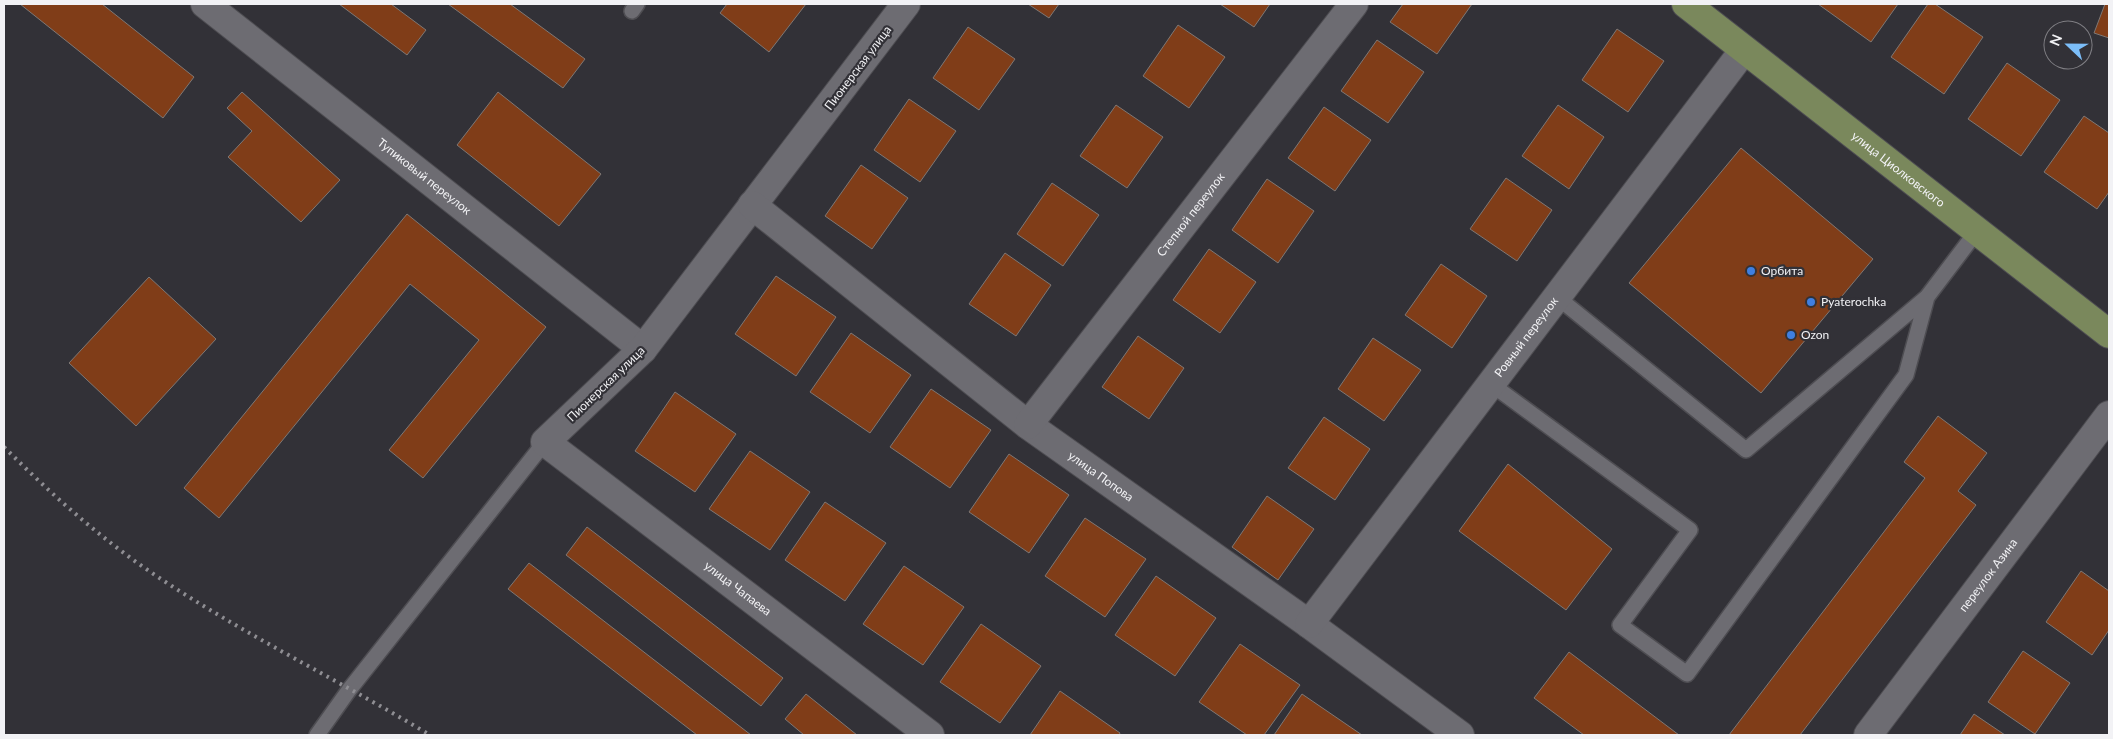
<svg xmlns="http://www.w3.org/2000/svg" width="2113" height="739" font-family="Lato,sans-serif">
  <rect width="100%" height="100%" fill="#323137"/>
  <!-- building -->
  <path fill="#803d18" stroke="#7e7774" d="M20,4h82l92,73 -31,41z
    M339,4h52l35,26 -19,25z
    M448,4h62l75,55 -22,29z
    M727,4h79l-37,48 -49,-39z
    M1028,4h31l-10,14z
    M1220,4h50l-16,23z
    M1403,4h69l-35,50 -47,-32z
    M1818,4h80l-27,38z
    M1928,4h7l48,33 -39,57 -53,-37z
    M2105,4h4v34l-15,-5z
    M1178,25l47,32 -36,51 -46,-32z
    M968,27l47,32 -36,51 -46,-32z
    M1617,29l47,32 -36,51 -46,-32z
    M1377,40l47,32 -36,51 -47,-32z
    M2007,63l53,37 -39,56 -53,-37z
    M242,92l98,88 -39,42 -73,-65 24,-26 -25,-23z
    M498,92l103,82 -42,52 -102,-81z
    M909,99l47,32 -36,51 -46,-32z
    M1116,105l47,32 -36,51 -47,-32z
    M1558,105l46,32 -35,52 -47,-33z
    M1324,107l47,33 -36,51 -47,-33z
    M2084,116l25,17v59l-12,17 -53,-37z
    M1741,148l132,111 -112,134 -132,-110z
    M861,165l47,33 -36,51 -47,-33z
    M1506,178l46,32 -35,51 -47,-32z
    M1267,179l47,32 -36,52 -46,-33z
    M1052,183l47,32 -36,51 -46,-32z
    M407,214l139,113 -123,151 -34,-28 90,-110 -69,-56 -191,234 -35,-30z
    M1209,249l47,33 -36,51 -47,-33z
    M1005,253l46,32 -35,51 -47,-32z
    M1441,264l46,32 -35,52 -47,-33z
    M776,276l60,41 -40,59 -61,-42z
    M149,277l67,62 -80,87 -67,-63z
    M851,333l60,42 -41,58 -60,-41z
    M1138,336l46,32 -35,51 -47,-32z
    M1373,338l48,32 -37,51 -46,-32z
    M931,389l60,41 -41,58 -60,-41z
    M675,392l61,42 -41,58 -60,-41z
    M1938,416l49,37 -29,38 18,14 -176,230h-71l196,-257 -21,-16z
    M1324,417l46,32 -35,51 -47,-32z
    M750,451l60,41 -40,58 -61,-41z
    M1009,454l60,41 -40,58 -60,-41z
    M1508,464l104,85 -46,61 -107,-79z
    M1267,496l47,33 -36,51 -46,-33z
    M825,502l61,41 -41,58 -60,-41z
    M1085,518l61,41 -41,58 -60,-41z
    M587,527l196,151 -22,28 -195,-151z
    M529,563l222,172h-54l-189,-146z
    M904,566l60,41 -41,58 -60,-41z
    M2081,571l28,20v39l-17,25 -46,-33z
    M1156,576l60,42 -41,58 -60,-41z
    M981,624l60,42 -41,57 -60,-41z
    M1240,644l60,41 -36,50h-17l-48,-33z
    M2023,651l47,32 -35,51 -47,-32z
    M1569,652l110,83h-95l-50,-37z
    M1060,691l60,42 -1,2h-89z
    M806,694l51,41h-53l-19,-16z
    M1302,694l60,41h-88z
    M1974,714l31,21h-45z"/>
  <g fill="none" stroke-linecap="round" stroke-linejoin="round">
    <!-- lane casing -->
    <g stroke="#4e4d52" stroke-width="18">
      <path id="lane" d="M632,11l5,-7
        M1557,297l189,153 181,-153 50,-66
        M1491,384l199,146 -70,95 67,49 219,-299 21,-78
        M317,735l32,-45 196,-248"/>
    </g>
    <!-- street casing -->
    <g stroke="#4e4d52" stroke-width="30">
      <g id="street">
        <path id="s1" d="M205,4l438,345"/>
        <path id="s2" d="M906,4l-263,345 -98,93 385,293"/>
        <path id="s3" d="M752,205l276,220 281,199 151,111"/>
        <path id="s4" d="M1028,425l326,-421"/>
        <path id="s5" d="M1309,624l435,-574"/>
        <path id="s6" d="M1868,735l241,-320"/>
      </g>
    </g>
    <!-- primary casing -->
    <g stroke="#4e4d52" stroke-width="30">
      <g id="primary">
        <path id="s7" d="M1686,4l423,330"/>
      </g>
    </g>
    <!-- lane -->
    <use href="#lane" stroke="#6d6c72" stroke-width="15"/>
    <!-- street -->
    <use href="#street" stroke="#6d6c72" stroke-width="28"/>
    <!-- primary -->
    <use href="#primary" stroke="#7a885c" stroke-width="28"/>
    <!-- rail -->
    <path stroke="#8f8e93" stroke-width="4" stroke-dasharray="2.5 5" stroke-linecap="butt" d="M4,447c47,47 98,93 154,130 87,58 182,104 272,158"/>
  </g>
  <!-- markers -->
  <g fill="#3f7fe0" stroke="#323137" stroke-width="2">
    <circle cx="1751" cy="271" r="5"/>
    <circle cx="1811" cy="302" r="5"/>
    <circle cx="1791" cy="335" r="5"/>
  </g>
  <g text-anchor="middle" stroke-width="4.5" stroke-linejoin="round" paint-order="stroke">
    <!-- street labels -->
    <g font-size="12" fill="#f2f2f5" stroke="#323137">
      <text transform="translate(858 68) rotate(-53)" y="4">Пионерская улица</text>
      <text dy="4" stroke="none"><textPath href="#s7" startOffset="269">улица Циолковского</textPath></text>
      <text dy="4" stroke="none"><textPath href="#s1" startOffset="279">Тупиковый переулок</textPath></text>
      <text dy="4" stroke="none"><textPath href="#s4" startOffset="266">Степной переулок</textPath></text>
      <text dy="4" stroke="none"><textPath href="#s5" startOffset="360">Ровный переулок</textPath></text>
      <text transform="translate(606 384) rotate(-44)" y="4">Пионерская улица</text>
      <text dy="4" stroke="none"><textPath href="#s3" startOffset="442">улица Попова</textPath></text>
      <text dy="4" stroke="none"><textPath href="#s6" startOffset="200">переулок Азина</textPath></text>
      <text dy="4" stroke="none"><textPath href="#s2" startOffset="811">улица Чапаева</textPath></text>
    </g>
    <!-- poi labels -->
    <g font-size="12" fill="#f2f2f5" stroke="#323137" text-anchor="start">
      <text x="1761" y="275">Орбита</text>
      <text x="1821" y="306">Pyaterochka</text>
      <text x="1801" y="339">Ozon</text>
    </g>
  </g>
  <!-- border -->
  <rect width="2113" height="739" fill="none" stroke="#f2f2f5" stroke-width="10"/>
  <!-- north arrow -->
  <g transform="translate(2068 45) rotate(292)"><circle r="24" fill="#323137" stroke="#7f7e83"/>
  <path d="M0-4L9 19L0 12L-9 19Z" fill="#7cbef9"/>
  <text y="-8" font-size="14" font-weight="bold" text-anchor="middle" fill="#f2f2f5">N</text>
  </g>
</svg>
